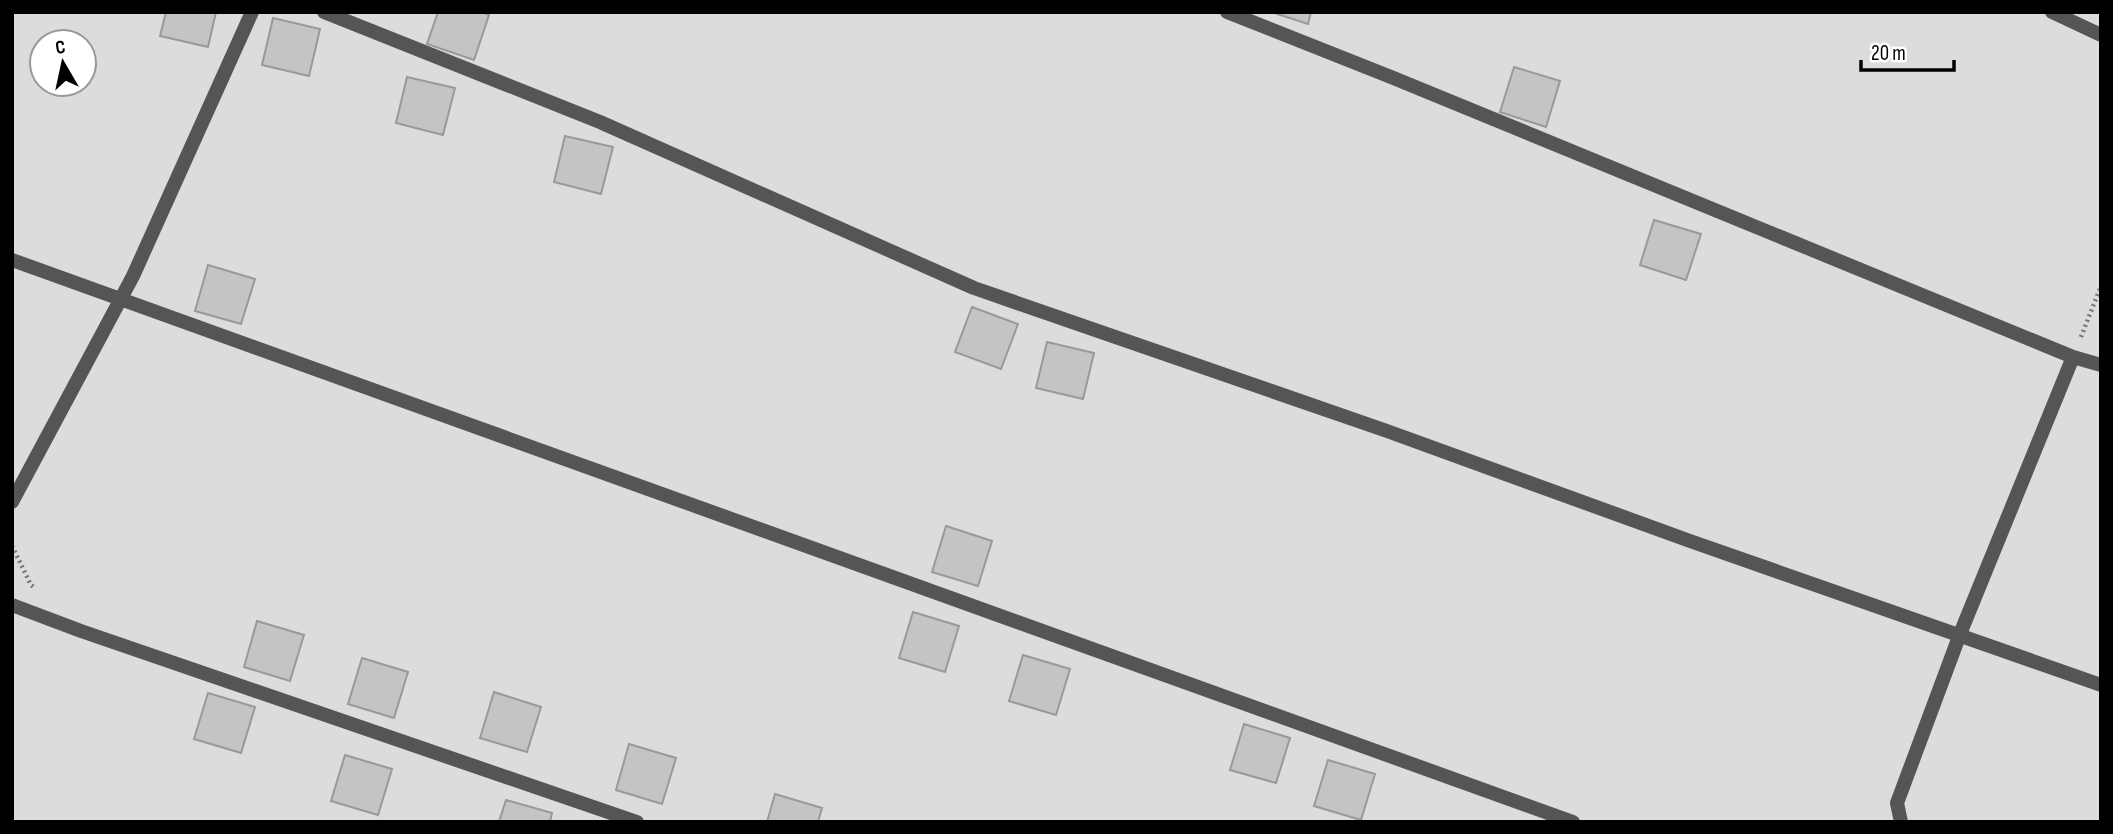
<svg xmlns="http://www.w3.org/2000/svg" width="2113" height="834" font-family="'Sofia Sans Condensed',sans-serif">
  <rect width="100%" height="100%" fill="#fff"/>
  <!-- green -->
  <path fill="#dcdcdc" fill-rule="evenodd" d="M12,12h2089v810h-2089zM42,42h42v42h-42z"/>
  <!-- building -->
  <path fill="#c4c4c4" stroke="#999" stroke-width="2" d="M166,12h50l-8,35 -48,-11z
    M438,12h44l7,3 -15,45 -47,-16z
    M1271,12h40l-3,12z
    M273,18l47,11 -11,47 -47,-11z
    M1514,67l46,14 -14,46 -46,-15z
    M407,77l48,11 -12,47 -47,-12z
    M565,136l48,11 -12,47 -47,-12z
    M1654,220l47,14 -15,46 -46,-15z
    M208,265l47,14 -14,45 -46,-13z
    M972,307l46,17 -17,45 -46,-17z
    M1047,342l47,11 -11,46 -47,-11z
    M946,526l46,15 -14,45 -46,-14z
    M913,612l46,14 -14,46 -46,-14z
    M257,621l47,14 -14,46 -46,-14z
    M1023,655l47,14 -14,46 -47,-14z
    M362,658l46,14 -14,46 -46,-14z
    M494,692l47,15 -14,45 -47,-14z
    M208,693l47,14 -14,46 -47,-14z
    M1244,724l46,14 -14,45 -46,-13z
    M629,744l47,14 -14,46 -46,-14z
    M345,755l47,14 -14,46 -47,-14z
    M1328,760l47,14 -14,46 -47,-14z
    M775,794l47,14 -4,14h-51z
    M506,800l46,13 -2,9h-51z"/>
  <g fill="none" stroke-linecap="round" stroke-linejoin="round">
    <!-- path -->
    <path stroke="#777" stroke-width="4.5" stroke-dasharray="2 3.5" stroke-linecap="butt" d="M2081,337l20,-51
      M12,546l19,39 4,3"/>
    <!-- street -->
    <path stroke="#555" stroke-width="14" d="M324,12l276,110 374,166 413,143 303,110 411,144
      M1227,12l164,65 682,280
      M2052,12l49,23
      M12,260l1561,562
      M12,502l121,-226 119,-264
      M12,605l69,26 556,191
      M1901,822l-4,-19 63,-169 113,-277 28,8"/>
  </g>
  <!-- border -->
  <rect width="2113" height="834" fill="none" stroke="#000000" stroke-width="28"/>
  <!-- north arrow -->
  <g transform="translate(63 63) rotate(351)"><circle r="33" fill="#ffffff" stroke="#999999" stroke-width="2"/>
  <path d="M0-5L12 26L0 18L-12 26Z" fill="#000000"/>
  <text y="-10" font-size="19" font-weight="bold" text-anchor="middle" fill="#000000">С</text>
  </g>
  <!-- scale -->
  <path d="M1861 60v10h93v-10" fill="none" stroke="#000000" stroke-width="3.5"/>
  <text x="1871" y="60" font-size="21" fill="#000000" stroke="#ffffff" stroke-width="5" paint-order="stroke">20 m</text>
</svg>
